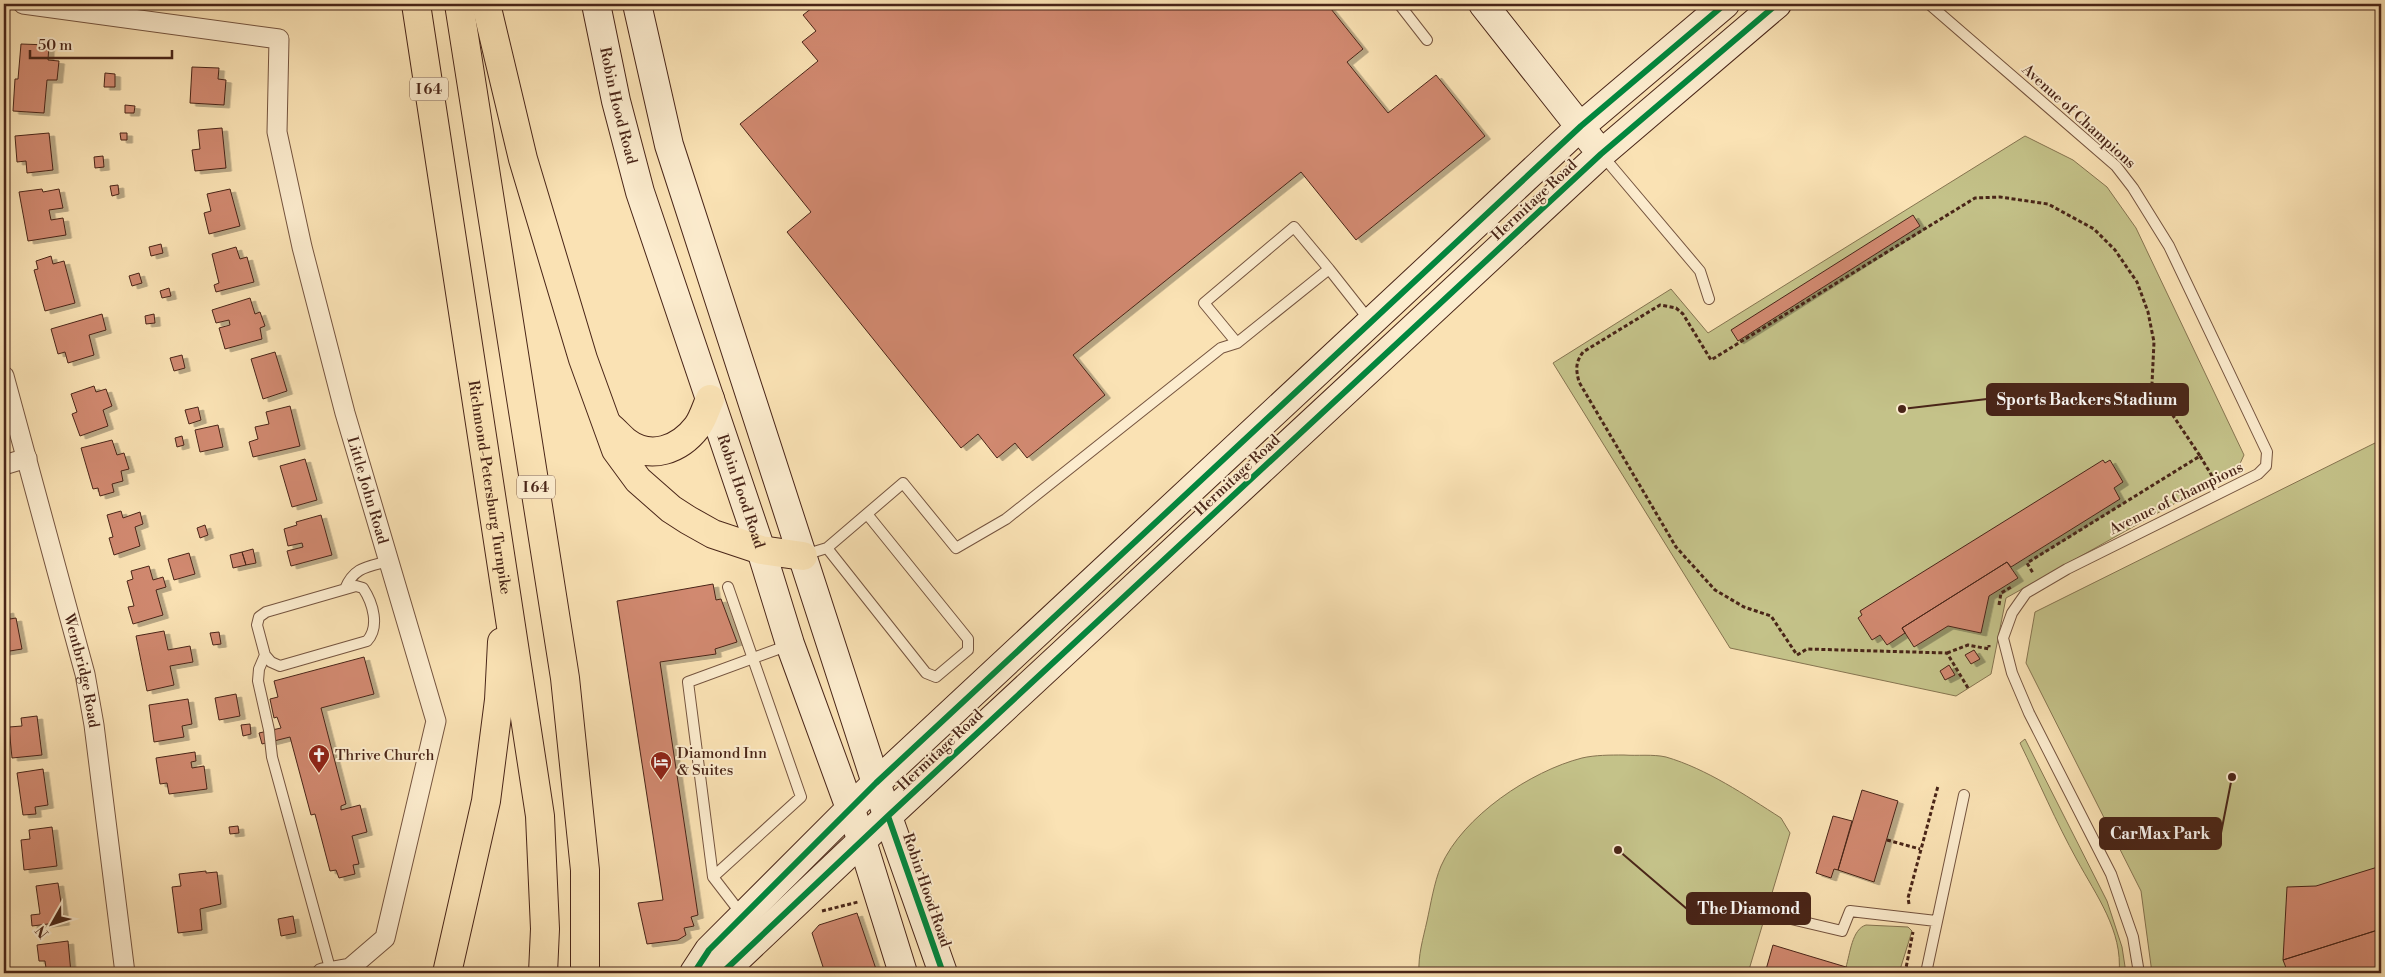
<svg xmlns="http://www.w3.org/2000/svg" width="2385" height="977" font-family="'Libre Bodoni',serif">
  <defs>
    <filter id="shadow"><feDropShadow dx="5.5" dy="3" stdDeviation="0" flood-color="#0004"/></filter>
  </defs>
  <rect width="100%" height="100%" fill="#fae2b4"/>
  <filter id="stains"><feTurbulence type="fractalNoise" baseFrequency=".004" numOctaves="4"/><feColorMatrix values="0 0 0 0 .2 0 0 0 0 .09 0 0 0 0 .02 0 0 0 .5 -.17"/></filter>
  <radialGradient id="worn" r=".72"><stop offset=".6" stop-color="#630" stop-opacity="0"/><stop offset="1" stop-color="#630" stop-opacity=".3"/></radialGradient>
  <!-- green -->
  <path fill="#c4c289" stroke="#867450" d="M2025,136l48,24 34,27 29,41 108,227 -6,13 -232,130 -15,76 -35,22 -226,-48 -177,-285 118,-74 37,44z
    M2381,440v533h-229l-11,-82 -115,-228 9,-51z
    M2025,739l82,162 15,46 4,26h-7c4,-42 -23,-78 -42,-113 -21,-38 -38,-78 -57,-117z
    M1624,755c13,1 29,-1 42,2 41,12 79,38 115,61l9,15 -42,140h-329c-1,-18 4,-34 8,-52 4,-18 7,-38 14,-55 22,-50 90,-95 141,-108 13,-3 28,-3 42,-3z
    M1866,925l42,2 4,4 -13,42h-33l-20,-6c4,-13 6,-38 20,-42z"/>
  <!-- building -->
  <path fill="#d1896f" stroke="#492518" filter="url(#shadow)" d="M817,4h510l36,45 -16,13 41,51 48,-38 49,61 -129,104 -55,-68 -228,183 32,40 -78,63 -12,-15 -18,15 -19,-24 -17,14 -174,-216 24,-20 -71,-88 78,-63 -16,-19 14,-11 -13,-16z
    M21,44l28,1 -1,15 11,1 -2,19h-10l-3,33 -31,-2 2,-32h3z
    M192,67l27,1 -1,11 8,1 -2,25 -34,-2z
    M105,73l10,1v13h-11z
    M125,105l10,1 -1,7h-9z
    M222,128l4,40 -31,3 -3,-21 8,-1 -2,-19z
    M49,133l4,37 -26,3 -1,-12 -9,1 -2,-26z
    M120,133h7v7h-6z
    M103,156l1,11 -9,1 -1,-11z
    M118,185l1,9 -7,2 -2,-10z
    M42,189l1,3 16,-3 4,19 -14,2 2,10 12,-2 3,17 -38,6 -9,-49z
    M230,189l10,37 -31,8 -5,-21 7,-2 -4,-17z
    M1913,215l7,11 -182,115 -7,-11z
    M161,244l2,9 -12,3 -2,-9z
    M236,247l4,12 7,-2 7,25 -38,10 -2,-7 5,-2 -7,-29z
    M51,256l2,8 11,-3 11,42 -30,8 -11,-41 4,-1 -2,-8z
    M139,273l3,10 -10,3 -3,-10z
    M169,288l2,8 -9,2 -2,-7z
    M250,298l5,16 5,-2 5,14 -5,2 2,11 -37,10 -6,-21 11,-3 -1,-5 -13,3 -4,-13z
    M102,314l4,16 -17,5 5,20 -26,8 -3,-11 -7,2 -7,-25z
    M154,314l1,9 -9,1 -1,-8z
    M275,352l12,39 -24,8 -12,-40z
    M182,355l3,13 -11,3 -4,-13z
    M94,386l2,6 10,-3 6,17 -9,4 5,16 -28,10 -8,-22 5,-2 -6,-18z
    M290,406l10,40 -47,11 -4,-15 9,-3 -3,-12 14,-3 -3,-12z
    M198,407l3,13 -12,4 -4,-14z
    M218,425l5,22 -23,5 -5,-22z
    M182,436l2,9 -7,2 -2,-9z
    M112,440l5,15 7,-2 5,16 -8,2 2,10 -11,3 2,8 -14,4 -2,-8 -5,1 -12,-41z
    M305,459l12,41 -25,7 -12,-41z
    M2103,460l2,3 5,-3 13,22 -9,6 6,11 -109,68 -4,-5 -105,66 3,5 -18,12 -7,-10 -8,5 -14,-22 4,-3 -2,-4z
    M121,511l2,7 17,-6 3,12 -8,3 5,19 -26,9 -5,-17 4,-1 -6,-22z
    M321,515l11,40 -41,11 -4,-15 16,-4 -1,-4 -14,3 -4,-17 13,-4 -1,-3z
    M205,525l3,10 -8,3 -3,-10z
    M253,549l3,14 -10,2 -4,-13z
    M242,552l4,13 -13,3 -3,-13z
    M189,553l6,21 -21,6 -6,-21z
    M2007,562l11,16 -29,18 -8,37 -33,-7 -34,21 -12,-19z
    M149,566l4,14 10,-3 3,10 -10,3 7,25 -30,9 -5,-17 6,-1 -7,-25 6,-2 -2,-8z
    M713,584l3,16 5,-1 16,43 -22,7 1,5 -56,8 38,253 -7,2 3,9 -10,2 2,7 -8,5 -31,4 -9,-41 25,-3 -46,-299z
    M8,610l2,9 6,-1 6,31 -18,3v-41z
    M164,631l4,19 22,-4 3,16 -23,4 4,19 -27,6 -11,-55z
    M219,632l2,12 -8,1 -3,-12z
    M1974,650l6,9 -9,5 -6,-9z
    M364,657l10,37 -53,14 25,96 -5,2v4l19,-5 7,27 -15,4 7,28 -6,1 2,9 -16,4 -3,-8 -6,1 -15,-57 -4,1 -21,-78 -28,7 -3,-11 22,-5 -4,-11 -3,1 -4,-19 8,-2 -4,-16z
    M1949,665l6,10 -10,5 -5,-9z
    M236,694l4,22 -21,4 -4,-22z
    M188,699l4,25 -10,2 2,11 -30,5 -5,-37z
    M37,716l5,39 -30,3 -3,-31 13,-1 -1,-8z
    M250,724l1,10 -8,2 -2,-11z
    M195,752l1,9 -5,1 1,6 12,-2 3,23 -38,5 -2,-11 -7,1 -4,-26z
    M43,769l5,36 -13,2 1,7 -13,1 -6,-42z
    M1862,790l36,11 -24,81 -36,-12z
    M1833,816l19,5 -14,49 -4,-1 -3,9 -15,-5z
    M238,826l1,7 -9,1 -1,-7z
    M52,827l5,39 -33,4 -3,-30 9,-1 -1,-9z
    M2381,866v63l-98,31 4,-73 29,-1z
    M206,871v2l11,-1 4,32 -21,5 2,21 -24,3 -6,-46 9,-1 -2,-12z
    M58,883l6,39 -32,4 -1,-11 9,-1 -4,-28z
    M857,913l20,59 -52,1 -13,-40 7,-8z
    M293,916l3,17 -15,3 -3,-17z
    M2381,929v44h-93l-5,-13z
    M68,941l3,32h-36v-5h11l-1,-7h-6l-2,-16z
    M1773,945l33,10 60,18h-101z"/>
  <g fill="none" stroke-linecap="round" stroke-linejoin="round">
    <!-- lane casing -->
    <g stroke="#75543f" stroke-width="12">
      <path id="lane" d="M1399,4l28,36
        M1929,4l187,162 17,22 36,58 98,206 -1,14 -8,8 -191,95 -41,24 -14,20 -9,25 9,35 17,40 82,161 22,63 6,36
        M1602,155l98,116 9,28
        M1237,343l-33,-40 90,-76 35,42
        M827,548l99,125 10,4 32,-27v-11l-101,-125
        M804,555l23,-7 76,-65 53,65 50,-29 215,-171 16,-5 92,-74 41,52
        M356,586l7,2c10,15 17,39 4,53l-87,25 -9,-4 -6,-7 -8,-30 2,-8 7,-5z
        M728,587l73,210 -88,80 -25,-195 101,-37
        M345,589c9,-22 22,-22 44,-28
        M265,655l-6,14 -1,12 11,49 3,27 59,215
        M713,877l30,39
        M1766,913l76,18 8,-20 86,10
        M1926,973l38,-178"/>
    </g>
    <!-- street casing -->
    <g stroke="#75543f" stroke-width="21">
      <g id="street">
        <path id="s1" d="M23,4l256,35 -2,93 25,115 43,166 91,308 -51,217 -35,30 -28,5"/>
        <path id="s2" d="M4,376l81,298 9,51 31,248"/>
        <path d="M4,465l23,-7"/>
      </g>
    </g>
    <!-- secondary casing -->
    <g stroke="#492518" stroke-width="30">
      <g id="secondary">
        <path id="s3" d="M596,4l20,97 24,91 121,358 29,94 72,197 41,132"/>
        <path d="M637,4l32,141 207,638 67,190"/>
        <path d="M1483,4l109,138"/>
        <path d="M694,973l15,-23 167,-167 495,-461 210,-196 144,-122"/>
        <path d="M722,973l166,-157 713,-662 176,-150"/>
      </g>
    </g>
    <!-- highway casing -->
    <g stroke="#492518" stroke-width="30">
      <g id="highway">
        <path id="s4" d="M416,4l124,812 5,113 -2,44"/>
        <path d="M459,4l106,674 20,192v103"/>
        <path d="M486,4l37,155 60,200 33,91 22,30 33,29 17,11 25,14 48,16 42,6"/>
        <path d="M609,426c6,5 11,11 17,16 25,19 54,7 71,-15 6,-8 9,-19 13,-28"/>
        <path d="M447,973l39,-172 13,-101 3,-58"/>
      </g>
    </g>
    <!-- path -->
    <path stroke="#492518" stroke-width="3" stroke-dasharray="4 2.5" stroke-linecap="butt" d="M2200,456l15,25
      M1999,605l2,-12 12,-7
      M1947,653l21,-8 21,4v-4
      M1968,688l-21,-35 -140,-4 -10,6 -26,-39 -27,-9 -29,-17 -39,-43 -97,-165c-3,-12 -4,-19 4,-30l77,-47 16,3 7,6 28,46 264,-162 25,-1 48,7 46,25 21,21 22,32 11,30 6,30 -2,42 48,72 -173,107 6,10
      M1887,840l33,9
      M1909,904l-1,-6 30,-112
      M822,911l36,-9
      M1905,973l8,-41"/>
    <!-- lane -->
    <use href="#lane" stroke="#fcecce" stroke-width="10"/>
    <!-- street -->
    <use href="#street" stroke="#fcecce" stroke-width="19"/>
    <!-- secondary -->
    <use href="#secondary" stroke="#fcecce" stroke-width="28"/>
    <!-- highway -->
    <use href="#highway" stroke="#fae2b4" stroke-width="28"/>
    <!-- cycleway casing -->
    <g stroke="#fcecce" stroke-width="9">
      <path id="cycleway" d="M888,816l55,157
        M694,973l15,-23 167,-167 495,-461 210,-196 144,-122
        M722,973l166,-157 713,-662 176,-150"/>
    </g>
    <!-- cycleway -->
    <use href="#cycleway" stroke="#00873e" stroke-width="6"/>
  </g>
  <!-- icons -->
  <defs>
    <g id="church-pin" transform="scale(1.125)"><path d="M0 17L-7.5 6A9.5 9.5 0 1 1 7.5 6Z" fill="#8f2418" stroke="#fcecce"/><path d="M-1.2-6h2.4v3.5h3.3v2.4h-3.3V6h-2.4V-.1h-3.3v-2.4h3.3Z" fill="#fff"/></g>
    <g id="hotel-pin" transform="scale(1.125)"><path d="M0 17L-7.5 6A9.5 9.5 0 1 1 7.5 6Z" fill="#8f2418" stroke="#fcecce"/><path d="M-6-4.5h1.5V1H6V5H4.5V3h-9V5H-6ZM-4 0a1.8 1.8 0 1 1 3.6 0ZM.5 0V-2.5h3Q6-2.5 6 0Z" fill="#fff"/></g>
  </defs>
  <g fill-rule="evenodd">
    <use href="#church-pin" x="319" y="755"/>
    <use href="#hotel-pin" x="661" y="762"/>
  </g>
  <g text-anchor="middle" stroke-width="4" stroke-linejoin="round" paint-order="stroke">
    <!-- shield labels -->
    <g fill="#fcecce" stroke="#7f614f" stroke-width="1">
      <rect x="410" y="77.5" width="38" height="23" rx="4"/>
      <rect x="517" y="475.5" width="38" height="23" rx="4"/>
    </g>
    <g font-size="14" font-weight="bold" fill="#492518">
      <text x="429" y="94">I 64</text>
      <text x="536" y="492">I 64</text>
    </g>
    <!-- street labels -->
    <g font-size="15" fill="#492518" stroke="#fcecce">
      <text dy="5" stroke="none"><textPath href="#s3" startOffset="104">Robin Hood Road</textPath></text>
      <text transform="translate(2079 116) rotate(42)" y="5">Avenue of Champions</text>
      <text transform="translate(1534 200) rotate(-43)" y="5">Hermitage Road</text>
      <text transform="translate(1237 475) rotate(-43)" y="5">Hermitage Road</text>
      <text dy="5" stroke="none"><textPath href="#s4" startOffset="489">Richmond-Petersburg Turnpike</textPath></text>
      <text dy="5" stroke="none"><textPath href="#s1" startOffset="721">Little John Road</textPath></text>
      <text dy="5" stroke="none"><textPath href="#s3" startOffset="509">Robin Hood Road</textPath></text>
      <text transform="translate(2176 498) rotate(-26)" y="5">Avenue of Champions</text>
      <text dy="5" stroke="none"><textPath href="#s2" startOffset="305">Wentbridge Road</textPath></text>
      <text transform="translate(940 750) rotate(-43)" y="5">Hermitage Road</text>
      <text transform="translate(927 890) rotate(71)" y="5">Robin Hood Road</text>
    </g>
    <!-- poi labels -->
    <g font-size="15" fill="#492518" stroke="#fcecce" text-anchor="start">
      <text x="677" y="758">Diamond Inn<tspan x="677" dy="17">&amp; Suites</tspan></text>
      <text x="335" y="760">Thrive Church</text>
    </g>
  </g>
  <!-- callouts -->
  <path fill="none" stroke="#492518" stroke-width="2" d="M1902 409L1987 399M2232 777L2221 833M1618 850L1687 909"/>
  <g fill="#492518" stroke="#fcecce" stroke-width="2">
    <circle cx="1902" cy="409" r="5"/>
    <circle cx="2232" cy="777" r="5"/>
    <circle cx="1618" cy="850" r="5"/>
  </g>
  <g fill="#492518" stroke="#492518" stroke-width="2">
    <rect x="1987" y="384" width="201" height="31" rx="5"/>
    <rect x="2100" y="818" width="121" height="31" rx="5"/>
    <rect x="1687" y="893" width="123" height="31" rx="5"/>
  </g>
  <g font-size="16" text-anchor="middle" font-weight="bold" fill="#fff">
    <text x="2087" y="405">Sports Backers Stadium</text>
    <text x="2160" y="839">CarMax Park</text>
    <text x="1749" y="914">The Diamond</text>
  </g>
  <!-- margin -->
  <rect width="2385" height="977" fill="none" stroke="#fae2b4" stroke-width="20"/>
  <rect x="5" y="5" width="2375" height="967" fill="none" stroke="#492518" stroke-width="2.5"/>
  <rect x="10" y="10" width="2365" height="957" fill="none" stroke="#492518"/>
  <!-- north arrow -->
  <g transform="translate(52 924) rotate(231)" stroke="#fcecce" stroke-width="4" paint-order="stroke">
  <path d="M0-4L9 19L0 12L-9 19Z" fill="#492518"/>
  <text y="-8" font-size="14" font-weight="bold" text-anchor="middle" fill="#492518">N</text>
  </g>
  <!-- scale -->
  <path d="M30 50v8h142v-8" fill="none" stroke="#492518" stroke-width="2.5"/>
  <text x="38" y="50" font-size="15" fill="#492518" stroke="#fcecce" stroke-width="4" paint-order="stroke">50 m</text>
  <rect width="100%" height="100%" filter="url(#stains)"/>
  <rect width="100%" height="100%" fill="url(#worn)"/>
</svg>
